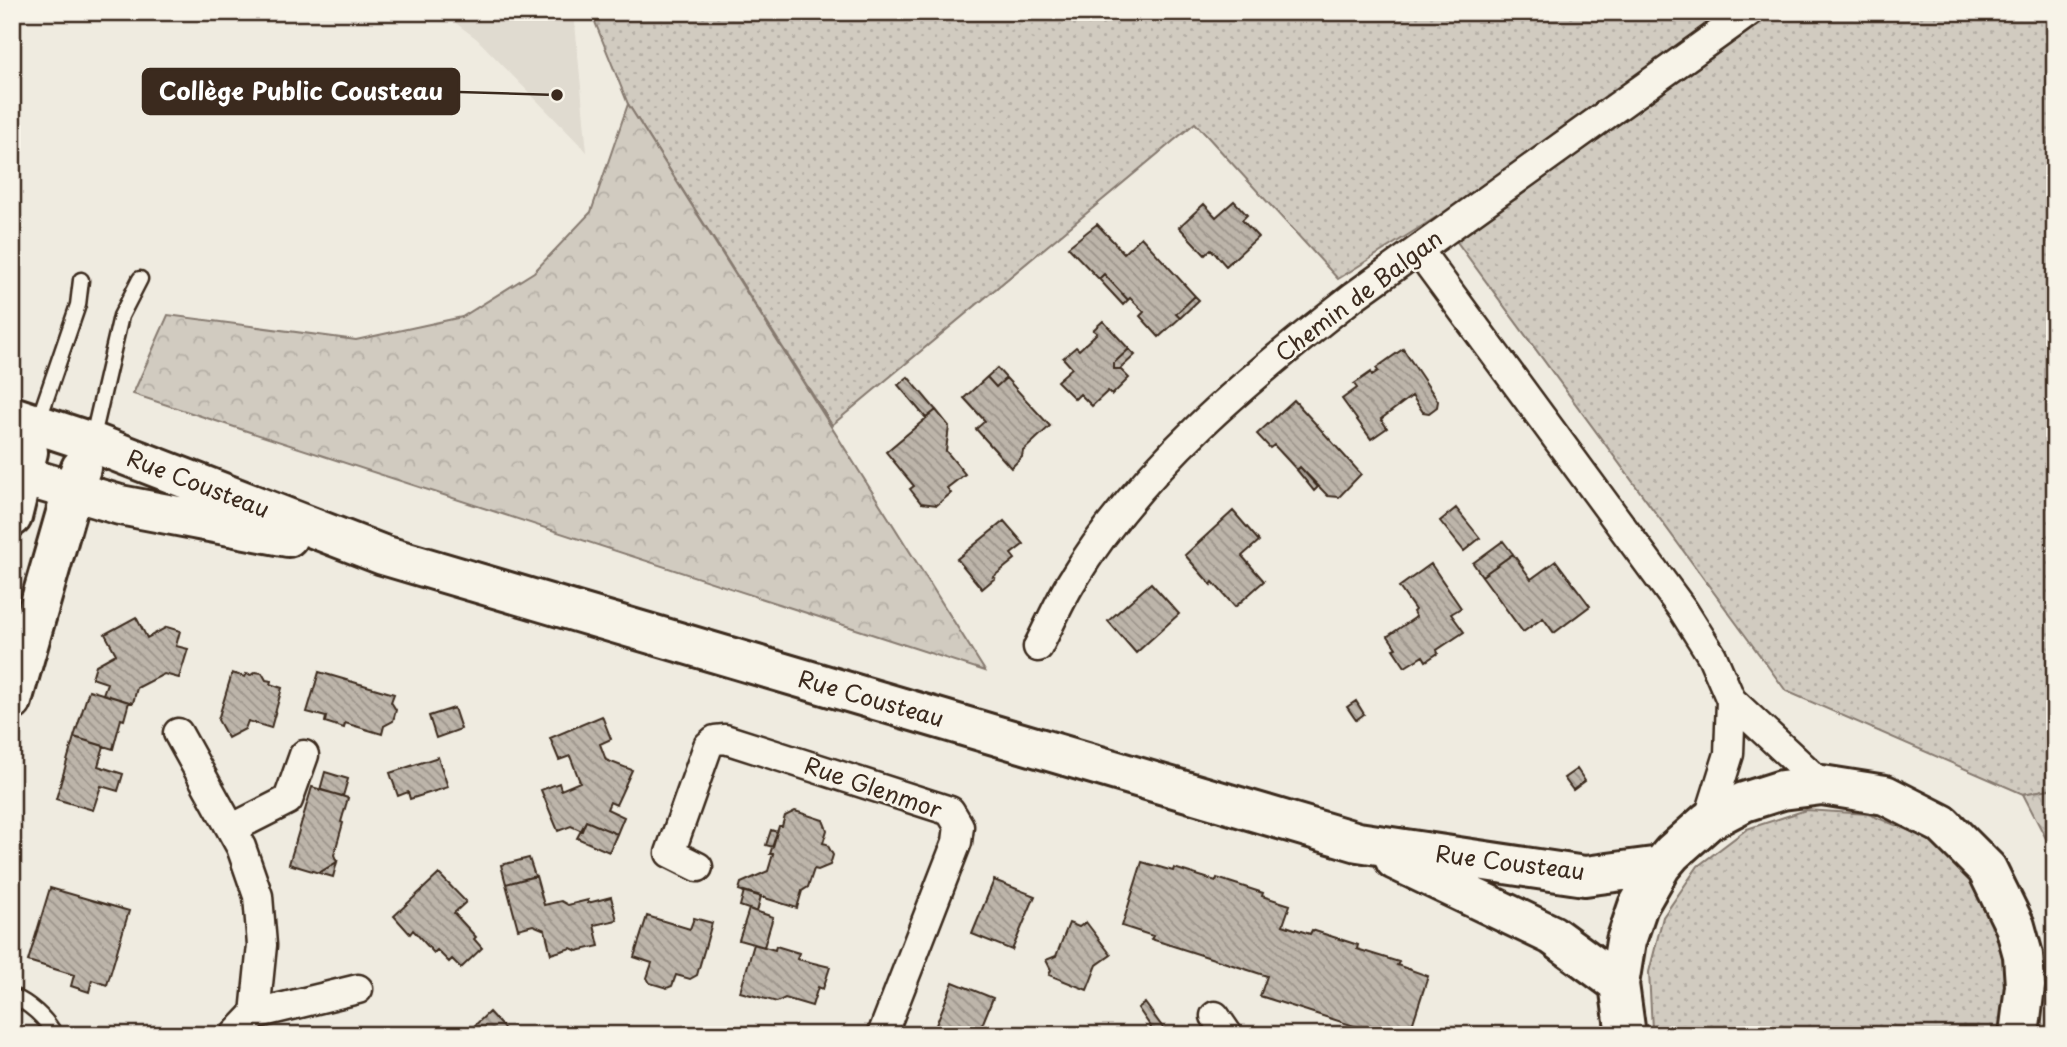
<svg xmlns="http://www.w3.org/2000/svg" width="2067" height="1047" font-family="'Playpen Sans',sans-serif">
  <defs>
    <pattern id="grass-dots" width="8" height="8" patternUnits="userSpaceOnUse" patternTransform="scale(1.75)"><rect width="8" height="8" fill="#d1cbc0"/><path d="M2 2h.1M6 6h.1" fill="none" stroke="#b4aea5" stroke-width="1.8" stroke-linecap="round"/></pattern>
    <pattern id="forest-crowns" width="20" height="18" patternUnits="userSpaceOnUse" patternTransform="scale(1.75)"><rect width="20" height="18" fill="#d1cbc0"/><path d="M2 6a3 3 0 1 1 6 0M12 15a3 3 0 1 1 6 0" fill="none" stroke="#b4aea5"/></pattern>
    <pattern id="building-back-hatch" width="6" height="6" patternUnits="userSpaceOnUse" patternTransform="scale(1.75)"><rect width="6" height="6" fill="#bdb5aa"/><path d="M-1 5l2 2M0 0l6 6M5-1l2 2" fill="none" stroke="#9b938a"/></pattern>
  </defs>
  <rect width="100%" height="100%" fill="#efebe0"/>
  <filter id="ink" filterUnits="userSpaceOnUse"><feTurbulence type="fractalNoise" baseFrequency=".0143" numOctaves="2"/><feDisplacementMap in="SourceGraphic" scale="14" xChannelSelector="R" yChannelSelector="G"/><feConvolveMatrix kernelMatrix="1 2 1 2 8 2 1 2 1" color-interpolation-filters="sRGB"/></filter>
  <g filter="url(#ink)">
    <!-- built -->
    <path fill="#e0dbd0" d="M441,12h133l13,140 -110,-113z"/>
    <!-- grass -->
    <path fill="url(#grass-dots)" stroke="#867a6f" stroke-width="2" d="M591,12h1464v776l-32,6 -237,-103 -348,-475 -100,63 -143,-156 -363,302 -204,-321z
      M1806,810l62,4 57,23 45,42 29,55 8,61 -8,40h-344l-3,-6 -3,-57 14,-55 35,-51 49,-37z"/>
    <!-- forest -->
    <path fill="url(#forest-crowns)" stroke="#867a6f" stroke-width="2" d="M628,104l357,567 -852,-277 35,-79 188,25 106,-23 72,-45 57,-60z
      M2055,788v68l-32,-62z"/>
    <!-- building -->
    <path fill="url(#building-back-hatch)" stroke="#3b2a1e" stroke-width="2" d="M1234,201l13,14 -5,5 16,17 -32,29 -15,-17 -6,6 -26,-28 25,-23 12,13z
      M1097,224l27,29 17,-16 54,59 -19,18 4,4 -21,19 -19,-21 4,-4 -14,-14 -2,2 -24,-26 -5,5 -31,-32z
      M1104,274l24,26 -5,5 -24,-26z
      M1195,296l4,4 -19,18 -4,-4z
      M1103,321l26,28 -15,14v6h6l9,9 -17,17 -4,-4 -16,15 -12,-12 -5,5 -18,-18 15,-13 -9,-10 13,-11 3,3 18,-17 -4,-3z
      M1129,349l6,6 -15,14h-6v-6z
      M1403,349l35,52 -1,6 -8,6 -6,-1 -11,-16 -31,23 6,9 -16,11 -29,-40 15,-11 -3,-4 17,-12 1,3 6,-4 -2,-3z
      M997,368l9,10 -10,9 -9,-10z
      M908,377l28,33 -10,8 -28,-33z
      M987,377l9,10 10,-9 44,48 -27,25 -1,6 -11,11 -35,-39 9,-8 -21,-23z
      M1294,400l67,74 -22,23 -11,-1 -28,-29 -3,3 -23,-25 -4,3 -13,-14z
      M936,410l13,16 -3,25 19,23 -18,14 4,5 -14,12 -16,-2 -11,-14 4,-3 -28,-34z
      M1300,467l18,20 -4,4 -17,-21z
      M1456,508l24,30 -16,13 -24,-30z
      M1233,511l26,30 -17,15 22,25 -29,26 -22,-25 -2,3 -26,-30z
      M1004,521l20,23 -13,10 4,5 -22,18 2,1 -13,11 -25,-30z
      M1503,541l10,13 -31,22 -9,-13z
      M1513,554l18,25 25,-18 34,45 -36,27 -11,-15 -20,14 -41,-56z
      M1431,564l30,44 -10,6 13,18 -27,18 1,3 -12,8 -3,-5 -18,11 -12,-18 3,-1 -8,-12 28,-19 -3,-5 2,-2 -16,-23z
      M1151,583l28,31 -43,39 -28,-32z
      M136,617l11,21 20,-11 13,4 -4,15 12,3 -9,29 -15,-4 -27,14 -4,15 -30,-9 4,-11 -15,-5 4,-13 20,-11 -11,-20z
      M255,672l7,1 4,7 5,1 -1,3 12,4 -11,40 -23,-7 -3,8 -17,9 -10,-18 14,-47 13,4 1,-3 5,1z
      M319,672l75,22 -3,8 5,8 -3,11 -9,5 -2,8 -37,-11 -1,5 -19,-6 1,-5 -19,-5z
      M89,690l40,12 -5,18 -3,-1 -8,30 -39,-12z
      M1356,701l8,13 -8,6 -9,-13z
      M454,708l7,21 -25,9 -7,-22z
      M602,716l9,23 -11,5 6,16 26,10 -16,35 -6,-3 -3,7 17,8 -7,17 -31,-13 -4,10 -11,-5 -13,5 -17,-41 18,-7 2,7 19,-8 -10,-26 -11,4 -9,-22z
      M74,737l30,9 -6,20 25,8 -5,17 -17,-5 -8,24 -37,-11z
      M438,757l10,30 -38,12 -2,-7 -10,4 -8,-23z
      M1577,769l8,12 -12,9 -9,-12z
      M325,772l23,7 -5,17 -23,-6z
      M312,787l36,11 -7,24 2,1 -9,32 3,7 -18,11 -30,-9z
      M795,811l28,9 4,10 -4,13 4,1 6,11 -3,10 -12,5 -4,-1 -6,18 -6,4 -5,17 -58,-18 2,-7 27,-12 5,-17h-3l9,-28h3l3,-10z
      M586,821l31,13 -8,18 -32,-14z
      M771,830l6,2 -4,15 -7,-2z
      M529,858l6,18 -29,8 -5,-19z
      M337,862l-4,15 -14,-4z
      M1142,862l31,9 1,-3 42,13 1,-3 46,15 -1,3 28,9 -7,20 27,9 2,-4 46,15 -1,4 42,13 -2,3 31,11 -19,59h-16l-17,-6v4l-116,-37 7,-20 -116,-37 2,-3 -31,-10z
      M439,874l27,28 -12,11 22,24 -2,2 8,9 -21,20 -9,-9 -3,3 -12,-12 -3,3 -21,-23 -3,4 -16,-18z
      M536,876l8,29 17,-4 7,4 20,-5v3l23,-6 6,23 -23,5 5,21 -22,5 -6,-3 -20,6 -6,-24 -12,-5 -15,4 -12,-45z
      M994,880l41,16 -23,54 -40,-16z
      M50,888l79,23 -22,74 -15,-5 -3,12 -18,-6 3,-11 -46,-14z
      M744,891l17,5 -4,16 -17,-6z
      M749,909l24,8 -9,30 -25,-7z
      M647,916l43,13 4,-11 18,5 -15,52 -7,4 -14,-4 -4,11 -5,2 -17,-5 -3,-5 5,-15 -18,-6z
      M1086,922l25,33 -14,10 -10,25 -38,-15 2,-5 -5,-10 10,-4 13,-33 10,4z
      M754,944l21,6 1,-4 23,7 -2,6 33,8 -7,22 -5,-2 -6,19 -27,-8 -8,4 -37,-10z
      M953,982l40,16 -15,37h-46z
      M1145,1003l21,29 -4,3h-9l-5,-3 3,-5 -13,-19z
      M489,1012l21,23h-41l3,-3 -2,-2z"/>
    <g fill="none" stroke-linecap="round" stroke-linejoin="round">
      <!-- lane casing -->
      <g stroke="#3b2a1e" stroke-width="19">
        <path id="lane" d="M38,422l40,-117 3,-25
          M92,441l29,-125 19,-37
          M12,996c17,7 34,22 43,39"/>
      </g>
      <!-- street casing -->
      <g stroke="#3b2a1e" stroke-width="33">
        <path id="street" d="M1419,251l264,359 29,46 19,44 91,85
          M1038,647c11,-21 21,-45 34,-66 70,-115 177,-203 282,-285l395,-284
          M178,733l63,114 17,49 4,49 -7,69
          M1708,821l21,-67 2,-54
          M231,829l57,-29 16,-45
          M698,867l-28,-14 38,-107 7,-6 10,-1 225,72 9,15 -2,16 -75,193
          M1215,1016l13,19
          M235,1035l20,-21 103,-25"/>
      </g>
      <!-- secondary casing -->
      <g stroke="#3b2a1e" stroke-width="44">
        <path id="secondary" d="M12,416l79,26 292,113 975,287 227,34 76,-10
          M12,473l108,32 168,32
          M12,517l16,-65
          M12,701l60,-209 9,-24
          M1395,860l157,75 67,49
          M1626,1035l-7,-51 7,-43 12,-35 23,-40 11,-13 36,-32 36,-19 38,-12 40,-5 63,10 57,29 45,45 28,57 8,29 2,31 -6,49"/>
      </g>
      <!-- lane -->
      <use href="#lane" stroke="#f7f3e8" stroke-width="14"/>
      <!-- street -->
      <use href="#street" stroke="#f7f3e8" stroke-width="28"/>
      <!-- secondary -->
      <use href="#secondary" stroke="#f7f3e8" stroke-width="38"/>
    </g>
  </g>
  <g text-anchor="middle" stroke-width="5" stroke-linejoin="round" paint-order="stroke">
    <!-- street labels -->
    <g font-size="23" fill="#3b2a1e" stroke="#f7f3e8">
      <text transform="translate(1359 296) rotate(-37)" y="8">Chemin de Balgan</text>
      <text transform="translate(198 484) rotate(21)" y="8">Rue Cousteau</text>
      <text transform="translate(871 699) rotate(16)" y="8">Rue Cousteau</text>
      <text transform="translate(873 788) rotate(19)" y="8">Rue Glenmor</text>
      <text transform="translate(1510 863) rotate(7)" y="8">Rue Cousteau</text>
    </g>
  </g>
  <!-- callouts -->
  <path fill="none" stroke="#3b2a1e" stroke-width="2.5" d="M557 95L459 92"/>
  <circle fill="#3b2a1e" stroke="#f7f3e8" stroke-width="2.5" cx="557" cy="95" r="7"/>
  <rect fill="#3b2a1e" stroke="#3b2a1e" stroke-width="2.5" x="143" y="69" width="316" height="45" rx="7"/>
  <g font-size="24" text-anchor="middle" font-weight="bold" fill="#fff">
    <text x="301" y="100">Collège Public Cousteau</text>
  </g>
  <!-- margin -->
  <rect width="2067" height="1047" fill="none" stroke="#f7f3e8" stroke-width="42"/>
  <rect x="21" y="21" width="2025" height="1005" fill="none" stroke="#3b2a1e" stroke-width="2.5" filter="url(#ink)"/>
</svg>
